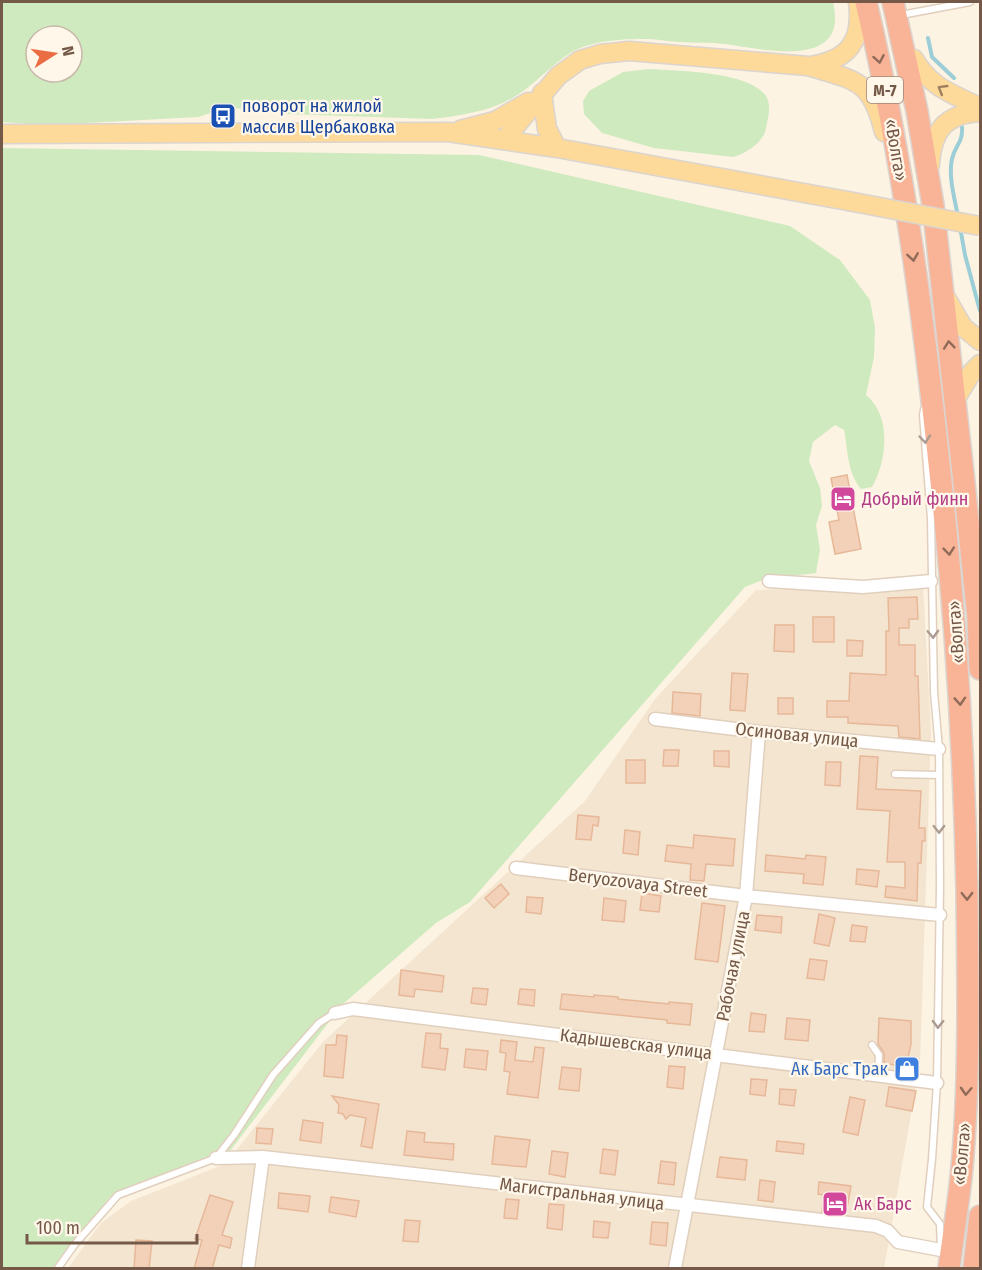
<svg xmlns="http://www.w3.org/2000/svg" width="982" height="1270" font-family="'Fira Sans Condensed',sans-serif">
  <rect width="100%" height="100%" fill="#fdf3e2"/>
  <!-- residential -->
  <path fill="#f4e5d0" d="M923,585l8,148 -11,330 -36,205h-816l33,-45 30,-22 94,-37 98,-122 262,-241 70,-102 101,-109z"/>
  <!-- green -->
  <path fill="#d0eac0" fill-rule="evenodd" d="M2,2h831c17,69 -70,47 -108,42 -15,-2 -30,-1 -45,-2 -11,0 -22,-3 -32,-3 -24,0 -55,1 -76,13 -22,13 -39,35 -61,47 -24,13 -53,17 -79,20l-146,-5 -52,-6 -15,2 -20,7 -151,8 -46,-3zM36,36h36v36h-36z
    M649,69c28,2 100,2 117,27 6,10 2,21 0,32 -2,14 -20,26 -33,29l-79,-9 -52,-15 -18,-19 -1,-13 6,-10 34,-19z
    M2,148l477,7 311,71 50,34 30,40 5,28 -1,29 -8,38c26,21 21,66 6,92l-11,2c-14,-17 -13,-39 -17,-59l-9,-5 -22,17 -4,19 11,27 2,18 -6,19 4,25 -4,23 -51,6 -20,8 -275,315 -34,21 -94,82 -112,146 -119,45 -47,56 -11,16h-51z"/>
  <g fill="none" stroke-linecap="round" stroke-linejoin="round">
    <!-- stream -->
    <path stroke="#9cced8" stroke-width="4" d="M928,38l4,19 22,21
      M958,217c-3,-17 -10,-41 -6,-58 3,-15 11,-15 10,-32
      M960,227l5,28 15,56"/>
  </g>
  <!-- building -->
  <path fill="#f3d1b9" stroke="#e6b899" stroke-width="1.5" d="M847,475l14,74 -26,5 -6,-32 10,-2 -8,-42z
    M917,597l1,22h-9v9h-10v17h16v31h3l2,63 -21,-2 -1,-11 -50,-3v-6h-21v-16h22l1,-28 36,2v-44h3l-1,-33z
    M813,617h21v25h-21z
    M775,625h19v27l-20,-1z
    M847,640l16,1 -1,15h-15z
    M732,673l16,1 -3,37 -15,-1z
    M673,692l28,2 -1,22 -28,-3z
    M778,698h15v16h-15z
    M664,750h15l-1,16h-15z
    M714,751h15v16l-15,-1z
    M860,756l18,1 -2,32 45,2 -2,37h6v13h-3l-1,22h-3l-1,38 -32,-4 1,-11 19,2v-26h-18l3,-51 -33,-2z
    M626,760h19v23h-19z
    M826,762h15l-1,24 -15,-1z
    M578,815l21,2 -1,9 -5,-1 -2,15 -15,-1z
    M625,830l15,2 -2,23 -15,-2z
    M694,835l41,4 -2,27 -27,-2 -2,17 -14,-1 1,-16 -26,-3 2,-16 26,3z
    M766,855l39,4 1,-4 20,2 -3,28 -20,-2 1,-9 -39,-3z
    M857,869l22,2 -2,16 -21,-3z
    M501,884l8,10 -15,14 -9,-10z
    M642,893l19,3 -2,16 -19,-2z
    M527,897l16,1 -2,16 -15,-2z
    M604,898l22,3 -2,21 -22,-2z
    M702,903l23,3 -7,56 -23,-3z
    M819,914l16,4 -6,28 -15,-3z
    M757,915l25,2 -1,16 -26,-3z
    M852,925l15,2 -2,15 -15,-1z
    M810,959l17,2 -3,19 -17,-2z
    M401,970l43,6 -2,16 -27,-3 -1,8 -15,-2z
    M473,988l15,1 -2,16 -15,-2z
    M520,989l15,1 -1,16 -16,-2z
    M562,994l32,3v-2l24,2v2l51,5v-2l23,2 -2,21 -23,-2v-3l-107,-11z
    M751,1013l15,2 -2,17 -15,-1z
    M787,1018l23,2 -2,21 -23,-2z
    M879,1018l32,3v23l-5,23 -22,-4v-10l-6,-9z
    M426,1033l15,1 -1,14 8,1 -3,21 -23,-3z
    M337,1035l10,1 -4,42 -19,-2 2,-31h10z
    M501,1040l16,2 -2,18 18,2 2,-15 9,1 -6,50 -31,-4 3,-22 -6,-1 2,-18 -6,-1z
    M466,1049l22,2 -2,19 -22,-3z
    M669,1066l16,1 -2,22 -16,-2z
    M562,1067l19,2 -2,22 -20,-2z
    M751,1079l16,1 -2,16 -15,-2z
    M889,1087l27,4 -4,20 -26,-5z
    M780,1089l16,1 -2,16 -15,-2z
    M332,1096l47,8 -7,44 -11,-2 5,-28 -16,-3 -4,4 -3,-5 -5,-1 1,-8z
    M850,1097l15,3 -7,35 -15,-3z
    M303,1120l20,3 -2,20 -21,-3z
    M257,1128l16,1 -2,15 -15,-1z
    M407,1131l18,2 -1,9 30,2 -1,16 -49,-5z
    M495,1136l35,4 -4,27 -34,-3z
    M777,1141l27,3 -1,10 -27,-3z
    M603,1149l15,2 -3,24 -15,-2z
    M552,1151l16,2 -3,24 -16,-3z
    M720,1157l27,3 -2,20 -28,-3z
    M661,1161l15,2 -2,22 -16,-2z
    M760,1180l15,2 -2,20 -15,-2z
    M819,1182l32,4 -5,28 -24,-2 2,-17 -6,-1z
    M279,1193l31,3 -2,16 -30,-4z
    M210,1195l23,7 -11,33 10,3 -2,10 -11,-3 -7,24h-18l8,-29 -7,-1z
    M331,1197l28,4 -3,16 -27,-5z
    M506,1199l13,1 -2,19 -13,-1z
    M549,1204l15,1 -2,25 -15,-2z
    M405,1220l15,1 -2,21 -15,-1z
    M594,1221l16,2 -2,15 -15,-1z
    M652,1222l16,1 -2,23 -16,-2z
    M136,1240l16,1 -3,28 -15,-1z"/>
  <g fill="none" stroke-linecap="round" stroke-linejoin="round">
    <!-- lane casing -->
    <g stroke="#e1cfbe" stroke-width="9">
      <path id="lane" d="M901,15l69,-13
        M924,409l-1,6 8,104 3,173 5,57 1,137 -3,197 -5,76 -5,48 13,17 1,26
        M895,774l44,1
        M872,1045l7,10 -1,20
        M58,1268l17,-24 43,-49 98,-37 18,-23 39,-60 46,-52 16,-10"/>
    </g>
    <!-- street casing -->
    <g stroke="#e1cfbe" stroke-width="15">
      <path id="street" d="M769,581l94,6 68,-6
        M655,719l104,13 180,17
        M516,868l230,28 194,19
        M335,1013l18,-4 584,74
        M216,1158l47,-1 613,69 12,5 10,11 43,8
        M248,1268l15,-111
        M675,1268l71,-372 13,-164"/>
    </g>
    <!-- primary casing -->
    <g stroke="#dbd4cf" stroke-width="21">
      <path id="primary" d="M914,59c16,28 38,35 66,48
        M810,66c39,-6 53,-25 48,-64
        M542,93l5,36 10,19
        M460,130l35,-9 33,-19
        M2,134l446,-2 109,16 291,53
        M504,140l54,-64 22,-16 20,-6 29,-3 179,15c48,15 63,13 76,66
        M930,165c2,-34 15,-51 50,-53
        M945,296l18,31 17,14
        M955,400l17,-28 8,-8"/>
    </g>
    <!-- highway casing -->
    <g stroke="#dbd4cf" stroke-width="24">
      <path id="highway" d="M866,2c37,157 58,319 75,480 15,137 23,272 26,409 1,92 3,185 -5,276 -3,34 -9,68 -13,101
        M893,2l24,109 16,94 30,268 15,144 2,52
        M974,1268l6,-52"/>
    </g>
    <!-- lane -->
    <use href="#lane" stroke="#fff" stroke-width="6"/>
    <!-- street -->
    <use href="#street" stroke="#fff" stroke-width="12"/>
    <!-- primary -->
    <use href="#primary" stroke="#fdda99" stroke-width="18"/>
    <!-- highway -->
    <use href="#highway" stroke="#f9b397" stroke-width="21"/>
    <!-- primary-bridge casing -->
    <g stroke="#dbd4cf" stroke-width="21" stroke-linecap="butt">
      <path id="primary-bridge" d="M848,201l132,25"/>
    </g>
    <!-- primary-bridge -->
    <use href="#primary-bridge" stroke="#fdda99" stroke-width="18"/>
  </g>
  <!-- one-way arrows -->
  <defs><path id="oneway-chevron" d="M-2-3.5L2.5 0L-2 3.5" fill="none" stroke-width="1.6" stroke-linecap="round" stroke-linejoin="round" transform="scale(1.5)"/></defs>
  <g stroke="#8f6b58">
    <use href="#oneway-chevron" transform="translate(879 59) rotate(80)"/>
    <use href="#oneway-chevron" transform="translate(913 257) rotate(81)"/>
    <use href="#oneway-chevron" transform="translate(949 345) rotate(-96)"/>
    <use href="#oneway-chevron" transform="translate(949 551) rotate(84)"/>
    <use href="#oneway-chevron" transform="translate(960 701) rotate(86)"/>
    <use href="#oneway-chevron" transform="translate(967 896) rotate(89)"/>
    <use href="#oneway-chevron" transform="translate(966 1091) rotate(93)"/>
  </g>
  <use stroke="#9e8060" href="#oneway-chevron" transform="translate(942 89) rotate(-149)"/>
  <g stroke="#ac9b91">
    <use href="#oneway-chevron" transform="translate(925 439) rotate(85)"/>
    <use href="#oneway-chevron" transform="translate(933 634) rotate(88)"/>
    <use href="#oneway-chevron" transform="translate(939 829) rotate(89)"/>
    <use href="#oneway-chevron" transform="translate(938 1024) rotate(91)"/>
  </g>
  <!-- icons -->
  <defs>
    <g id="bus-square" transform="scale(1.35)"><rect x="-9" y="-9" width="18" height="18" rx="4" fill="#1a4fb4" stroke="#fff7e9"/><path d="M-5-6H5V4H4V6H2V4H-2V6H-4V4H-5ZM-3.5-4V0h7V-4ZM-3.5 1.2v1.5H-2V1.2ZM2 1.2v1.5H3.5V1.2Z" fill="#fff"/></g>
    <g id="hotel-square" transform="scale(1.35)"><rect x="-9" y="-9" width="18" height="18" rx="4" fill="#d1479c" stroke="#fff7e9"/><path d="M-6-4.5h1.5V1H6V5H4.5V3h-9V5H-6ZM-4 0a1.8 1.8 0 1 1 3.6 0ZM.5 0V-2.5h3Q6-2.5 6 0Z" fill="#fff"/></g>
    <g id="shop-square" transform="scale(1.35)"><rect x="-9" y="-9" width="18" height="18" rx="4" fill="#3f7fe0" stroke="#fff7e9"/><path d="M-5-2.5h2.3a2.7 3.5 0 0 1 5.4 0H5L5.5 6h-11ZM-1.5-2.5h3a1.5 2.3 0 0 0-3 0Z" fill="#fff"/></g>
  </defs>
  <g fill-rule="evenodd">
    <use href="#bus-square" x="223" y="116"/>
    <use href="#hotel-square" x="843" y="499"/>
    <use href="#shop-square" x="907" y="1069"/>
    <use href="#hotel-square" x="835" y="1204"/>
  </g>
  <g text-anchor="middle" stroke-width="4.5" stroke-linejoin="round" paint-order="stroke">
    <!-- shield labels -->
    <rect fill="#fff7e9" stroke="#9e8878" stroke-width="1.5" x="867" y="77" width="36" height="26" rx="4.5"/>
    <g font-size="16" font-weight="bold" fill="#755948">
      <text x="885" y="96">М-7</text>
    </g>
    <!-- transit labels -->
    <g font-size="18" fill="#164399" stroke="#fff7e9" text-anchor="start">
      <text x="242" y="112">поворот на жилой<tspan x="242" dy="21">массив Щербаковка</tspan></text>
    </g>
    <!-- street labels -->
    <g font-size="18" fill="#755948" stroke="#fff7e9">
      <text transform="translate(896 150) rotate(80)" y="6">«Волга»</text>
      <text transform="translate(956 632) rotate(-94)" y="6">«Волга»</text>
      <text transform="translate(797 735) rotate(6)" y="6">Осиновая улица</text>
      <text transform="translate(638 883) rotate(7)" y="6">Beryozovaya Street</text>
      <text transform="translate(733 966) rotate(-79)" y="6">Рабочая улица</text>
      <text transform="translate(636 1044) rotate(7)" y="6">Кадышевская улица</text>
      <text transform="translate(962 1154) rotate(-85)" y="6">«Волга»</text>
      <text transform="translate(582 1194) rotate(7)" y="6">Магистральная улица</text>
    </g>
    <!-- hotel labels -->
    <g font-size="18" fill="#b23c85" stroke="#fff7e9" text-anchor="start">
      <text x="862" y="505">Добрый финн</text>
      <text x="854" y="1210">Ак Барс</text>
    </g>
    <!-- shop labels -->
    <g font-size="18" fill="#366cbe" stroke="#fff7e9" text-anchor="end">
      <text x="888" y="1075">Ак Барс Трак</text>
    </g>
  </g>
  <!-- border -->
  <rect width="982" height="1270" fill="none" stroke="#755948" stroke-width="6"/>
  <!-- north arrow -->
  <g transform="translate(54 54) rotate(78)"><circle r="28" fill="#fff7e9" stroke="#c8b8a9" stroke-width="1.5"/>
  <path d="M0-4.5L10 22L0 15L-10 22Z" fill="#ea6d44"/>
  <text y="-9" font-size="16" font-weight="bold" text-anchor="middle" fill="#755948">N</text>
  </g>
  <!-- scale -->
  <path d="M27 1234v9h170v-9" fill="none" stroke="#755948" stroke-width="3"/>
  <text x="36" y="1234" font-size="18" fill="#755948" stroke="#fff7e9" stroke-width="4.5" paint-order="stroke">100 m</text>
</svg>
